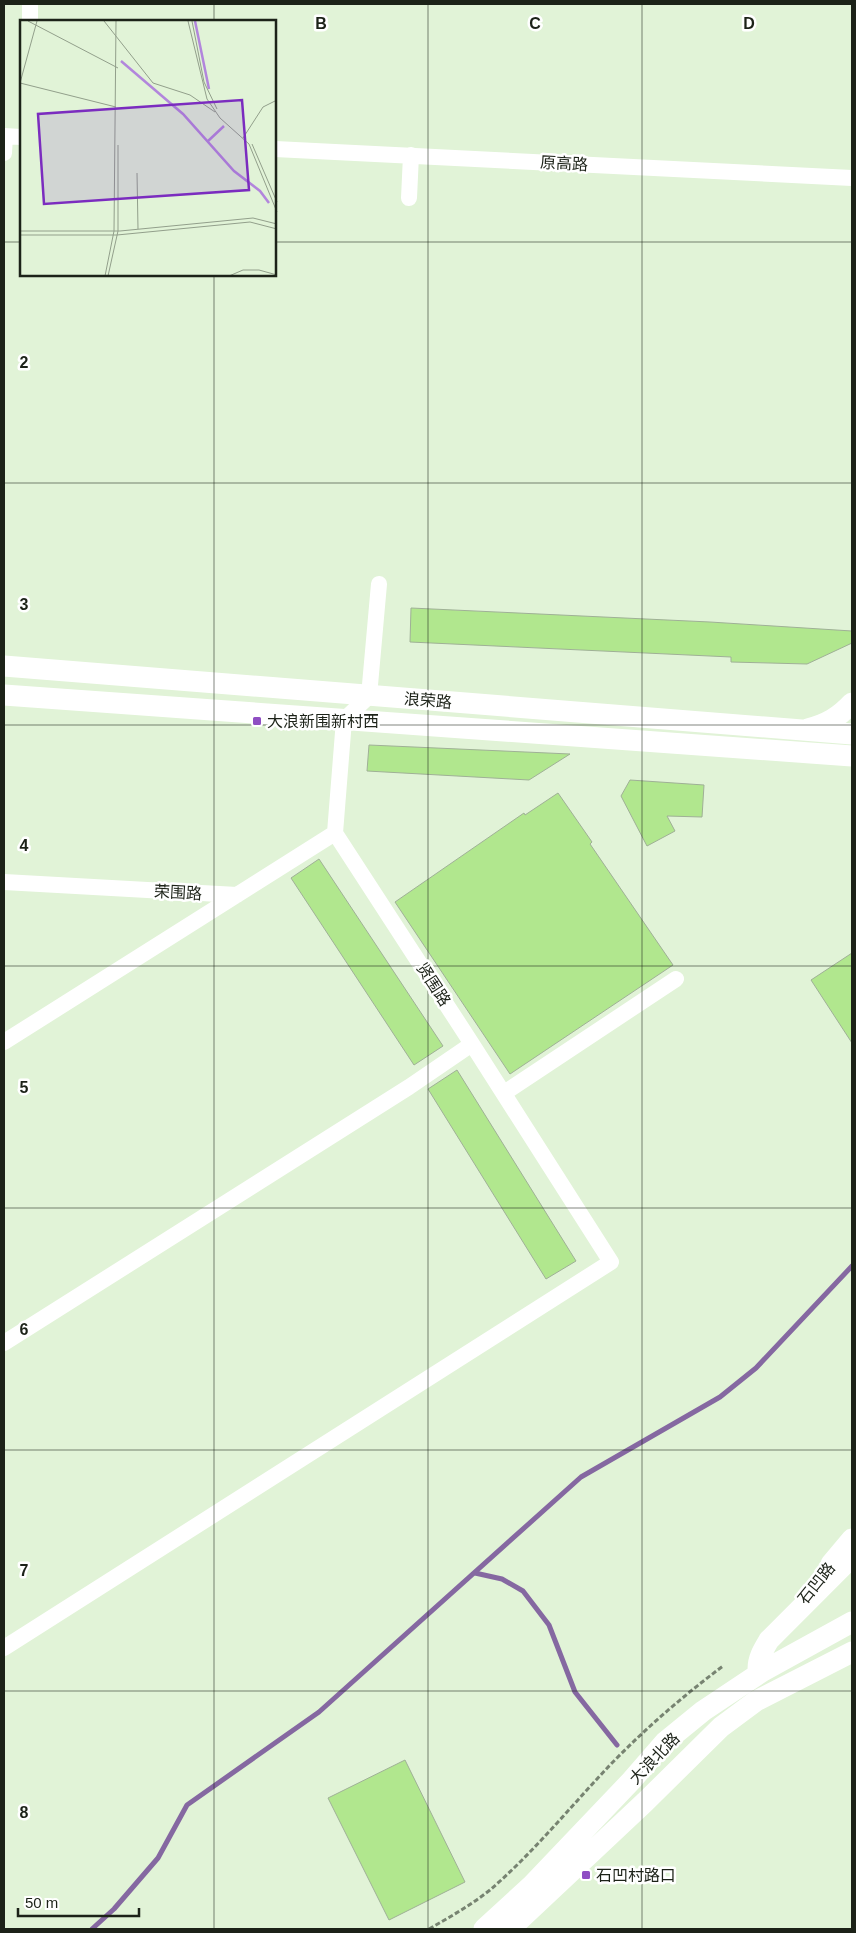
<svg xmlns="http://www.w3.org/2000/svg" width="856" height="1933" font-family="Helvetica,'Noto Sans SC',sans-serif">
  <rect width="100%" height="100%" fill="#e1f3d7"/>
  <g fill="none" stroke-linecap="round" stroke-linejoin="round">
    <!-- stream -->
    <path stroke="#8568a1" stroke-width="5" d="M475,1573l27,6 21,12 26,34 26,67 42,53
      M92,1929l22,-20 44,-51 29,-53 132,-93 262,-235 139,-80 36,-29 96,-102"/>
  </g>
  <!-- building -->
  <path fill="#b1e78e" stroke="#9fb096" d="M411,608l299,14 142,9v12l-45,21 -76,-2v-5l-321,-15z
    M369,745l201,9 -41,26 -162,-9z
    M630,780l74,5 -2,32 -35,-1 8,15 -28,15 -26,-50z
    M558,793l34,49 -2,2 83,121 -163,109 -115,-172 129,-89 1,2z
    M319,859l124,187 -29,19 -123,-187z
    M852,953v90l-41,-63z
    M457,1070l119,191 -30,18 -118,-190z
    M405,1760l60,122 -76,38 -61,-122z"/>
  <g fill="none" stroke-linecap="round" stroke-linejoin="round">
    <!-- path -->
    <path stroke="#778371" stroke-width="3" stroke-dasharray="5 2.5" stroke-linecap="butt" d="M429,1929c21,-12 42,-24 61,-39 44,-38 81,-84 121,-126 35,-36 72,-68 112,-98"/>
    <!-- minor -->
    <path stroke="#fff" stroke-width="16" d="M30,21v-17
      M4,136l17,1
      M275,149l577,29
      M4,153l1,-17
      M409,198l2,-43
      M4,882l233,13
      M4,1042l331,-209
      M504,1093l172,-114
      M4,1343l405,-256 63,-43
      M4,1648l607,-386 -139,-218 -137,-211 9,-113 25,-24 10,-112"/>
    <!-- major -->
    <path stroke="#fff" stroke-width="21" d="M4,666l848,68
      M4,695l848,61
      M808,729c19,-5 31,-12 44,-26
      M831,1564l21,-25
      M763,1671l-5,-2c0,-11 5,-19 11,-29l83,-83
      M484,1929l48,-44 100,-105 33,-38 38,-31 60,-40 89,-49
      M510,1929l135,-127 76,-75 35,-26 96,-49"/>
  </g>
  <!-- grid -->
  <path fill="none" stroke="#1c2218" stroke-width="1" stroke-opacity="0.55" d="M214,4v17M428,4v1925M642,4v1925M4,242h17M275,242h577M214,275v1654M4,483h848M4,725h848M4,966h848M4,1208h848M4,1450h848M4,1691h848"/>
  <!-- markers -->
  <g fill="#8f4ec3" stroke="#fff" stroke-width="2">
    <rect x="252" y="716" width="10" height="10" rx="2.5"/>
    <rect x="581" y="1870" width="10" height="10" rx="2.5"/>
  </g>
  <g text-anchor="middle" stroke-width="5" stroke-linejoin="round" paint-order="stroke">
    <!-- street labels -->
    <g font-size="16" fill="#1c2218" stroke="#fff">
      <text transform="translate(564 163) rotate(3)" y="6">原高路</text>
      <text transform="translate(428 700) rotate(5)" y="6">浪荣路</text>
      <text transform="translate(178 892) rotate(3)" y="6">荣围路</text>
      <text transform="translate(434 984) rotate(57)" y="6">贤围路</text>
      <text transform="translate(816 1583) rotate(-51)" y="6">石凹路</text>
      <text transform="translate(654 1758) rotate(-46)" y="6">大浪北路</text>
    </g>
    <!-- poi labels -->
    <g font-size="16" fill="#1c2218" stroke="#fff" text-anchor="start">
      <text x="267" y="727">大浪新围新村西</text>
      <text x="596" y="1881">石凹村路口</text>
    </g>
  </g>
  <!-- overview -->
  <g transform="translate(20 20)">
    <rect width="256" height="256" fill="#e1f3d7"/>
    <path fill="none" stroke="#b286dc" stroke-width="2.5" d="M175,1l14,68M101,41l62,53 51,57 26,20 9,12M187,122l17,-16"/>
    <path fill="none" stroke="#929f8b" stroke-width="1" d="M8,1l90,47M84,1l49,62 37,12 25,17M168,1l19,78 13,19 29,26 28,68M172,1l12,61 13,27M0,63l17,-62M0,63l96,24M223,118l20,-31 14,-7M232,124l25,58M117,153l1,56M0,211h100l133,-13 24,6M0,215h97l133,-13 27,7M85,256l9,-45 2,-210M88,256l10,-45v-86M209,256l14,-6h16l18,5"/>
    <path fill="#7b2cbf" fill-opacity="0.15" stroke="#7b2cbf" stroke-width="2.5" d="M222,80l7,90 -205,14 -6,-90z"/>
    <rect width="256" height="256" fill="none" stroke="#1c2218" stroke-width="2.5"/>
  </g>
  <g font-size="16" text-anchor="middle" font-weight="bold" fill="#1c2218" stroke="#fff" stroke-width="5" stroke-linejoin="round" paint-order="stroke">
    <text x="321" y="29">B</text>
    <text x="535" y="29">C</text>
    <text x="749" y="29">D</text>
    <text x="24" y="368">2</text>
    <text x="24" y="610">3</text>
    <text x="24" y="851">4</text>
    <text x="24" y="1093">5</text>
    <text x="24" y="1335">6</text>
    <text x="24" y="1576">7</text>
    <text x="24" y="1818">8</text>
  </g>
  <!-- border -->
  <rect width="856" height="1933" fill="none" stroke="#1c2218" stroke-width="10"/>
  <!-- scale -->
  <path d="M18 1908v8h121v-8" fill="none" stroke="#1c2218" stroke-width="2.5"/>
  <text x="25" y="1908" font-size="15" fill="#1c2218" stroke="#ffffff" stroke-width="4" paint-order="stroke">50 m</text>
</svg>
